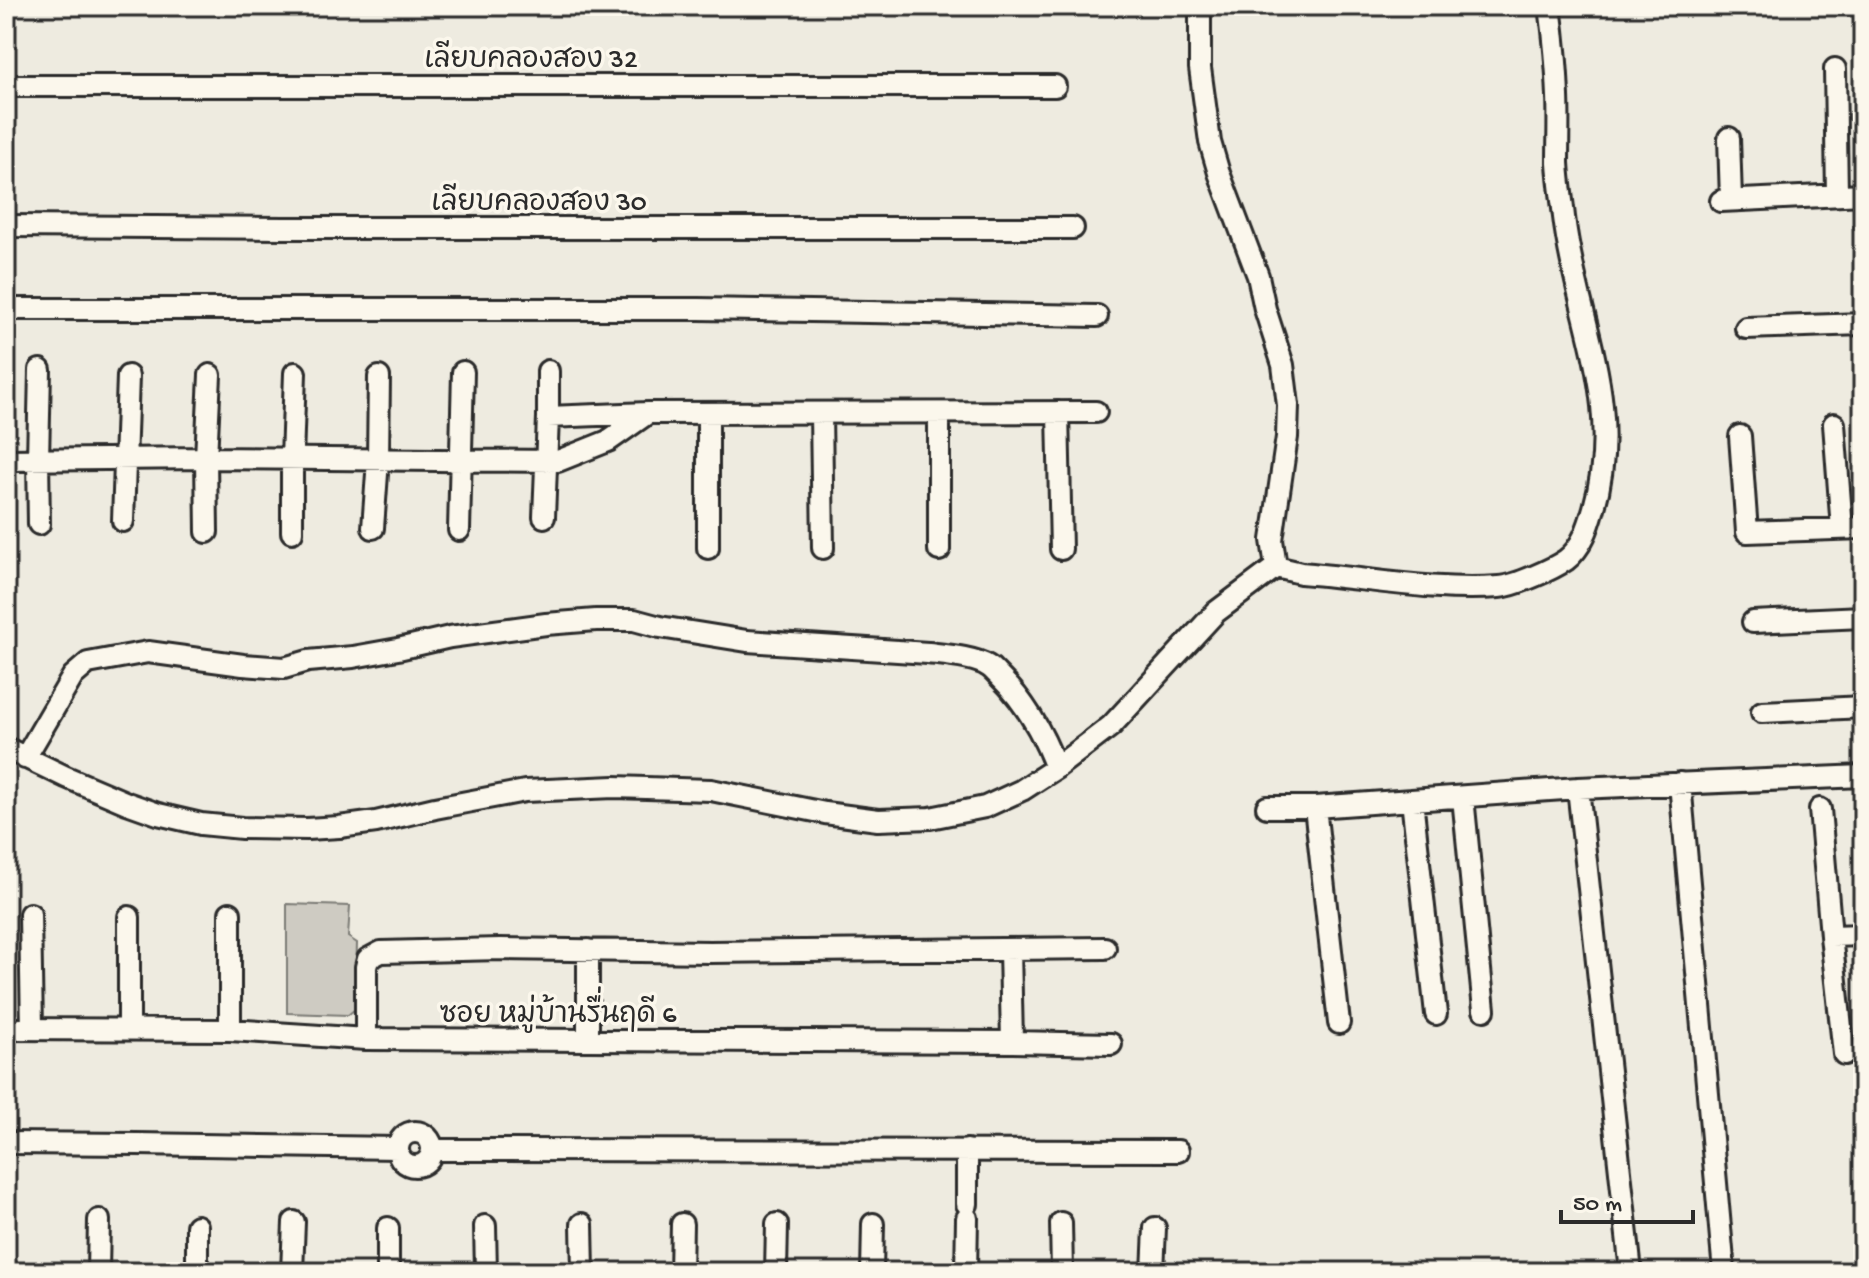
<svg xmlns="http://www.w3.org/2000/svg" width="1869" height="1278" font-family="'Gochi Hand','Playpen Sans Thai',sans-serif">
  <rect width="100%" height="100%" fill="#eeebe0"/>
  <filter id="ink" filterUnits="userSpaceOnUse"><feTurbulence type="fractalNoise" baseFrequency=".0125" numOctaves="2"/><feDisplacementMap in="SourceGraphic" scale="16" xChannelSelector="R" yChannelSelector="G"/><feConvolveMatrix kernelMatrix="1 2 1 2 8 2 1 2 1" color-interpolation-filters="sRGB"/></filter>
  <g filter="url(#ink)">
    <!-- green -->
    <path fill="#cecbc2" stroke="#7c7b76" stroke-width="2" d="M287,904l63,2 -2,31 9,6 -2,66 -7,6 -61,-2z"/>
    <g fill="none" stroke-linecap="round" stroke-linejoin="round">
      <!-- minor casing -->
      <g stroke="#2b2b2b" stroke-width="26">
        <path id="minor" d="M1200,6v62l10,74 9,31 39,103 7,33 18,56 5,40 -1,32 -15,103 4,27
          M1835,69l2,126
          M6,86h1049
          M1729,138l2,62
          M1721,201l142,-7
          M6,226l279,2h788
          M6,309h693l398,7
          M1746,328l117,-4
          M548,371v46
          M1058,412l3,137
          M821,413l2,135
          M939,413v137
          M1834,424l8,105
          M1740,436l7,96 116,-4
          M6,460l200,-2 352,3 50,-20 40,-28 448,-1
          M544,517l4,-100 100,-4
          M123,521l5,-145
          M39,524l-1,-65 2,-89
          M373,528l5,-68 1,-83
          M459,530l4,-158
          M207,532l-1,-74 4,-83
          M292,532v-73l3,-86
          M708,548v-135
          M1753,622l110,-5
          M1762,712l101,-5
          M6,748l60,29 61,26 31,11 43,10 41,4 65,1 32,-2 37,-5 59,-14 90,-17 89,-4 97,3 114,23 53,7 52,-2 55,-11 37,-17 34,-22 55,-42 105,-114 60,-45 25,6c64,5 135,19 198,14 16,-1 54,-18 67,-27 16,-12 23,-34 28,-52 30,-106 -18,-190 -30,-291 -2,-18 -5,-36 -6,-54 0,-22 1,-45 0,-67 -1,-30 -4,-60 -8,-90
          M25,758l48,-82 15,-13 60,-11 95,13 41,3 24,-7 45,-4 45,-8 52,-12 96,-13 50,-4h38l26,7 87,14 181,12c16,2 46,4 60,13 4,2 6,5 9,8 27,26 46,59 59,94
          M1680,783l44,489
          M1578,788l53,484
          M1463,797l21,213
          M1412,800l24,214
          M1267,807h48l263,-19 285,-12
          M1315,807l24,216
          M1820,809l11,127 13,118
          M30,914l2,115
          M129,917v112
          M1831,936l32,-1
          M1010,949l2,93
          M588,950v90
          M6,1029l224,1 136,9 646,3 99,2
          M230,1030v-117
          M366,1039v-72l2,-8 13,-7 119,-3 210,3 395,-4
          M398 1149a17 17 0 1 1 34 0a17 17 0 1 1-34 0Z
          M6,1143l131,1 261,4
          M432,1150l746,1
          M967,1150v54
          M1061,1223l1,49
          M582,1224l1,48
          M485,1226l1,46
          M388,1228v44
          M98,1272l1,-52
          M197,1272v-46
          M292,1272l2,-50
          M681,1272l1,-48
          M776,1272l1,-48
          M872,1272l1,-48
          M966,1272l1,-54
          M1153,1272l2,-44"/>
      </g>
      <!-- minor -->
      <use href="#minor" stroke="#fbf7ec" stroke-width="20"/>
    </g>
  </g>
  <g text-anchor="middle" stroke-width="7" stroke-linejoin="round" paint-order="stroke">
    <!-- street labels -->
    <g font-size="28" fill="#2b2b2b" stroke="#fbf7ec">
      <text x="531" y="67">เลียบคลองสอง 32</text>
      <text x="539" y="210">เลียบคลองสอง 30</text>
      <text x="558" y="1022">ซอย หมู่บ้านรื่นฤดี 6</text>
    </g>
  </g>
  <!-- margin -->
  <rect width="1869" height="1278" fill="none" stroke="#fbf7ec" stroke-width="32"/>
  <rect x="16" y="16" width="1837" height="1246" fill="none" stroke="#2b2b2b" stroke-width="3" filter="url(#ink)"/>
  <!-- scale -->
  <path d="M1561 1210v12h132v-12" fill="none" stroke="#2b2b2b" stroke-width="4"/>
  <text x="1573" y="1210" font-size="24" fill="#2b2b2b" stroke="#fbf7ec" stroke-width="6" paint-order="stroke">50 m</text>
</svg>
